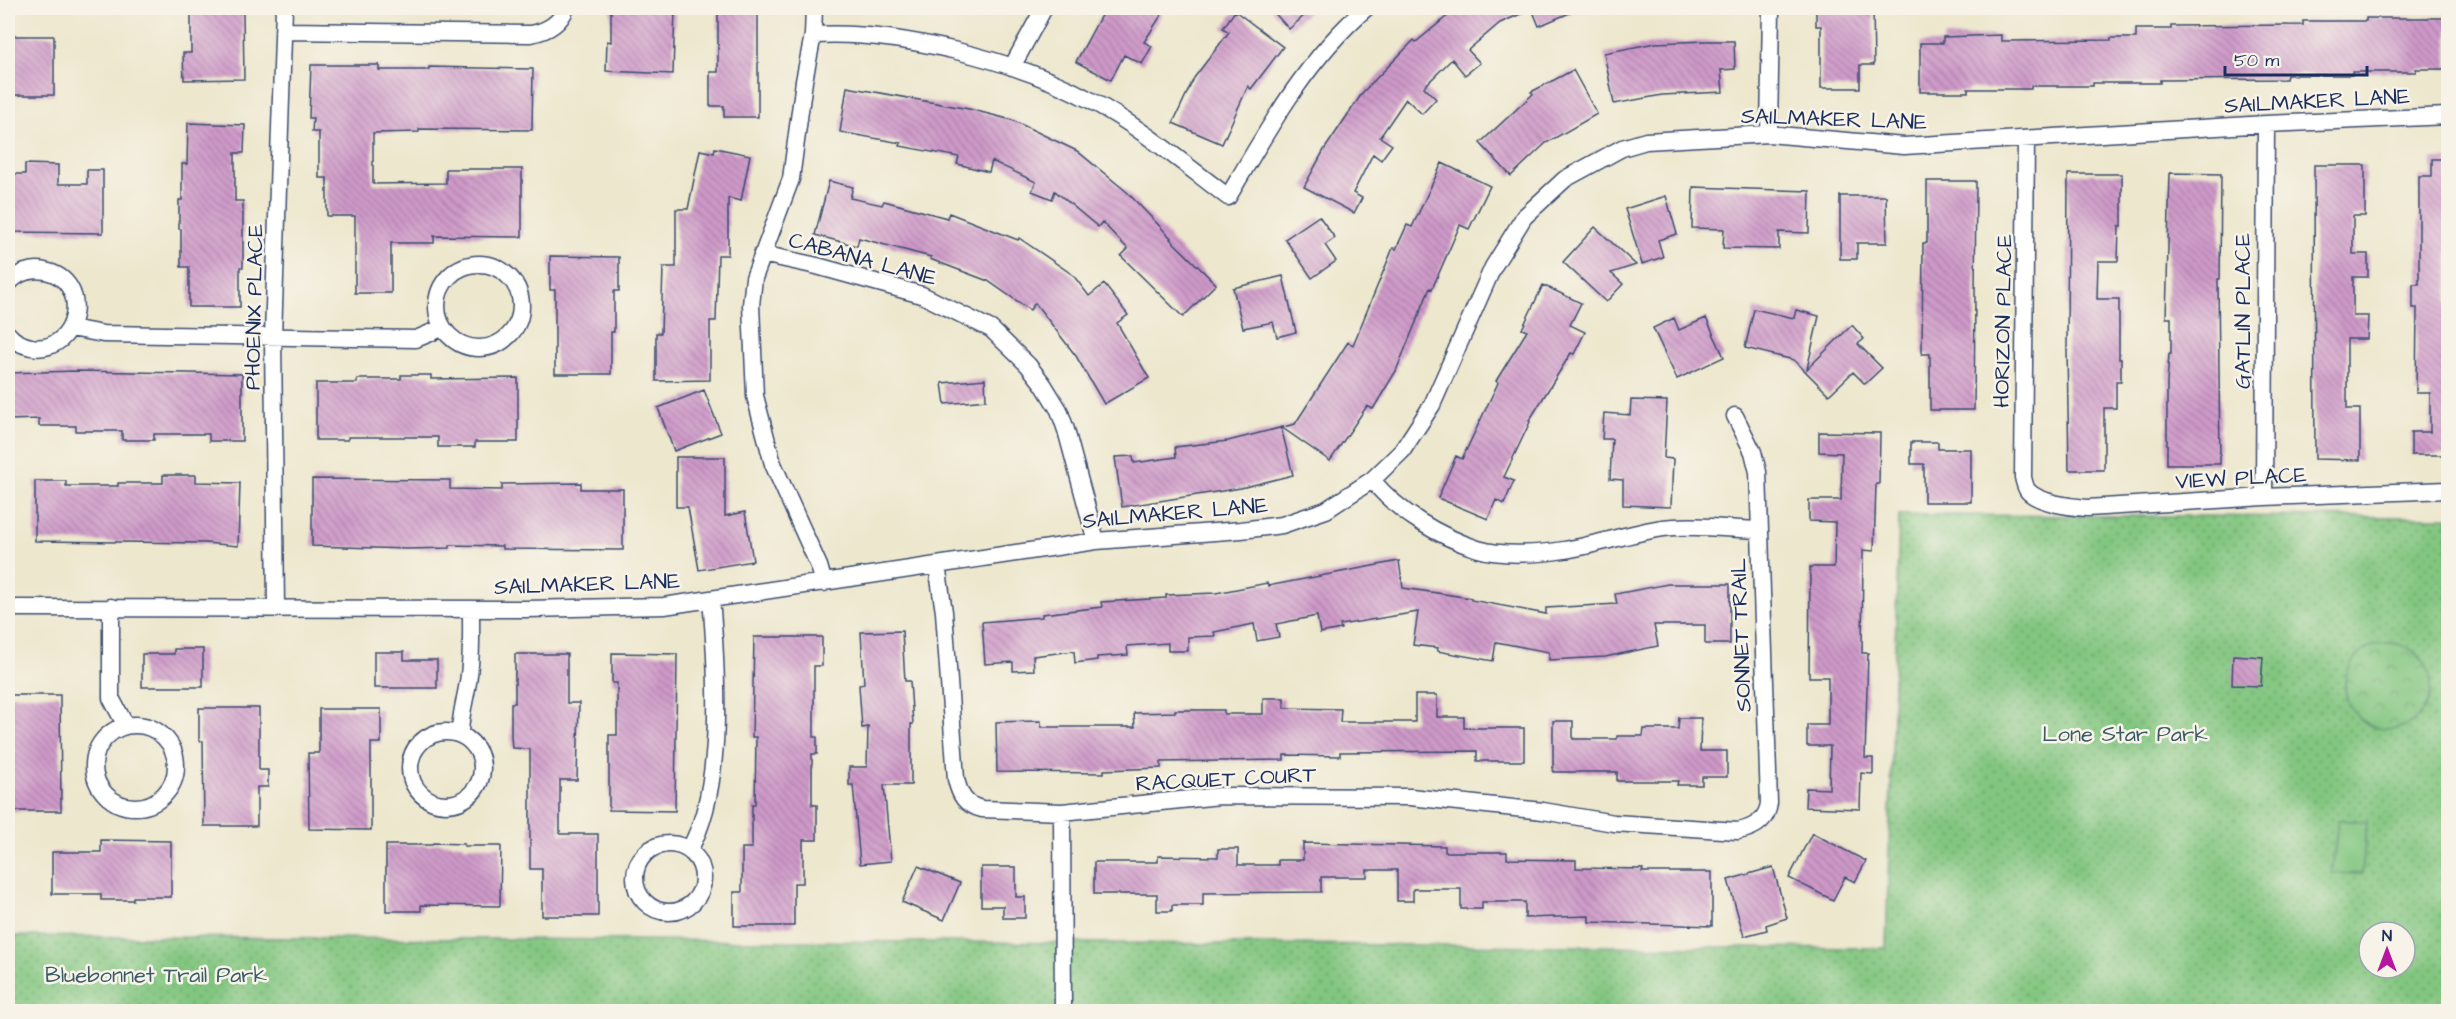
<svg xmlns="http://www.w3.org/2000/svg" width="2456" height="1019" font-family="'Architects Daughter',sans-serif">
  <defs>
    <pattern id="grass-dots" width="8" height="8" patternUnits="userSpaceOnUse" patternTransform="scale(1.5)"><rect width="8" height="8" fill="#82c680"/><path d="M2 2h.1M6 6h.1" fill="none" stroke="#6aa16c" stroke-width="1.8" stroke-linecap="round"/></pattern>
    <pattern id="park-crowns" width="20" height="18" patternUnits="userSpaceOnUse" patternTransform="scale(1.5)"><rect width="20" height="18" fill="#82c680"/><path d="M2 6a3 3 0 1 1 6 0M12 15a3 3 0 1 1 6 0" fill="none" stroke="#6aa16c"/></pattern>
    <pattern id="building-back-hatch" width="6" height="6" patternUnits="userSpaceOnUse" patternTransform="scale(1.5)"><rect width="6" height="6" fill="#cf9ac9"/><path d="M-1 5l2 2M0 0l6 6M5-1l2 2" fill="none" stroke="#a77ea6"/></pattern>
  </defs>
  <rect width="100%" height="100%" fill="#f7f3e8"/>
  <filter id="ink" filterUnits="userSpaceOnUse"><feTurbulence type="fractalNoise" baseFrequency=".0167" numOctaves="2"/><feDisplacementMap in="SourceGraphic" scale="12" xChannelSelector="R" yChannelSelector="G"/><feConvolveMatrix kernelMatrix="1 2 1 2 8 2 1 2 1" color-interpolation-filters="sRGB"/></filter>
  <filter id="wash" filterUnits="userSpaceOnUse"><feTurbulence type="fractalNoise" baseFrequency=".008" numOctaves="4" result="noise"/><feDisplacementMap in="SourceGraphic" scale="24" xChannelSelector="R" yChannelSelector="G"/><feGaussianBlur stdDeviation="1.35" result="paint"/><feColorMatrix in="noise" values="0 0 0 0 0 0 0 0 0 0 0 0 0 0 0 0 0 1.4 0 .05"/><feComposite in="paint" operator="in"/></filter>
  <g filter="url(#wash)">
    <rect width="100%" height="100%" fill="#ede7cd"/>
    <!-- grass -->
    <path fill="url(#grass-dots)" stroke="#4e7a6f" stroke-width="1.5" fill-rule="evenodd" d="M1899,515l549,2v494l-2440,1v-76l1878,12zM2369,932h36v36h-36z"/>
    <!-- park -->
    <path fill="url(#park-crowns)" stroke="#4e7a6f" stroke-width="1.5" d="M2345 686a43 43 0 1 1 86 0a43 43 0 1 1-86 0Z"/>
    <!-- pitch -->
    <path fill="#82c680" stroke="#4e7a6f" stroke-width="1.5" d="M2338,820l29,2 -5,52 -30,-1z"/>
    <g id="blocks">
      <!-- building -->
      <path fill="url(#building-back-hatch)" d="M611,8h64l-2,66 -67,-3 1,-30 4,1z
        M718,8h40v109h-34v-11h-14v-34h8z
        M1105,8h48l9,6 -18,28 8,4 -10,18 -18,-9 -13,25 -35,-18z
        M1270,8h43l-24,21z
        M1457,8h124l-42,18 -7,-17 -32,14 -32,27 12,13 -15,12 -13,-16 -28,28 12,12 -14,15 -16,-15 -26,38 12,8 -11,15 -8,-6 -20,39 9,5 -8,15 -50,-26 20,-37 39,-58 51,-52 2,2z
        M1816,8h57l1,57h-14v23h-39v-62h-5z
        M1235,11l48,36 -32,42 -3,-3 -26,58 -49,-21 21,-45 35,-46 -6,-4z
        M191,12h52l1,67 -60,1 -1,-27h8z
        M2366,18h82v51h-32v3h-64v3h-65l-1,4 -126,1v3h-67v3h-62v3h-63v3h-48v-49h23v-6l58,-2v6l110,-1v-2h25v-9h35v-3l132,-1v-4h63z
        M8,36h46v59h-46z
        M1706,41h28l1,28 -14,1 2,22 -61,3 -48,9 -10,-51 51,-10z
        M311,65h68v5h50v-3l104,2 -1,61 -113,-1v3l-46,1v51l73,-1v-14h76v68l-88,-1v7h-43v50h-36v-77h-28v-38h-8v-46h-7l1,-14h-4z
        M1573,70l24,44 -51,29 -35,33 -31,-33 53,-49 -2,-2z
        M847,87l122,22 43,11 65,31 50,41 44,46 -1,1 46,45 -33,33 -62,-61 7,-7 -26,-27 -4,5 -43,-36 -3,8 -20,-8 4,-9 -44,-21 -3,11 -32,-8 2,-7 -59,-11 1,-3 -61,-11z
        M188,123l57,2 -1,28h-9v48h8v66h-3v40h-51v-40h-8v-38h-2v-29h3v-36h5z
        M715,148l35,7 -9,46 -13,-3v57h-10l-2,66h-6v59l-54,1v-48h5l2,-66h13v-58h12l12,-59 14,3z
        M2432,159h16v296h-37v-23h19v-39h-14l1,-85h-4v-24h6v-108h13z
        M1442,163l48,23 -21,43 -9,-4 -28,64 -2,-1 -34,83 -23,38 -6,-3 -37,55 -49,-34 12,48 -52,13 -119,19 -7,-50 18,-1 1,7 42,-6 -1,-10 53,-6 67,-17 53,-82 5,3 40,-97 3,1 11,-24 5,2z
        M25,164l33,1v19h29v-14h16v63l-95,-1v-58h17z
        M2314,165h51v51h-12v38h15v23h-15v39h15l-1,23h-20v70h13v51l-45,-1z
        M2170,173l51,1 -1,105h-2l2,185h-53v-81l2,-29h2v-36h-5z
        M2068,174h54v52h-3l-1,35h-20l-1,38h22v60h2v22h-5v27h-12v62h-35l-2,-121z
        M829,181l24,6 -3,11 32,7 2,-4 63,17 2,-5 69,27 1,-2 54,37 16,21 15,-12 24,31 -11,8 32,55 -45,26 -28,-48 -41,-53 -5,7 -42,-29 -58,-22 1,-2 -72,-19 -2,8 -42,-11z
        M1927,181h49l-2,229h-44v-56h-8l1,-111h4z
        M1693,187l117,4 -1,42 -30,-1v17l-56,-1 1,-19 -32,-1z
        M1666,196l11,38 -19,6 5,17 -21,7 -17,-55z
        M1840,196h46l1,47h-30v16h-17z
        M1319,216l16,22 -10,7 11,16 -24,17 -27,-39z
        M1595,227l41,38 -25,8 12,11 -17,18 -43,-40z
        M550,256l69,1v34h-5v41h-3v42h-56v-84h-5z
        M1283,276l13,56 -19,5 -4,-15 -30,6 -10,-40z
        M1543,285l38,18 -11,22 15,7 -11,22 -3,-1 -42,68 1,1 -26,55 10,4 -10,23 -8,-4 -8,19 -50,-21 18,-42 6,3 36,-76 -2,-2 31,-50 -5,-2z
        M1754,309l40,9 2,-8 23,6 -12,53 45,-44 12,14 -6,5 24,24 -17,16 -12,-12 -24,23 -35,-35 -49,-12z
        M1674,318l5,12 27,-12 18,39 -47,22 -24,-51z
        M76,371l166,3v67h-33v-7h-55v6h-32v-9h-46v-5h-37v-7l-31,1v-47z
        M401,375h30v4l87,-1v64h-43v5h-37v-10h-90v3h-32v-57h41v-4h44z
        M985,379l1,21 -41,4 -3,-21z
        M704,390l17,43 -47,18 -16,-43z
        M1631,400l36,1 -3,57 9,1 -2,48 -48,-2v-25l-13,-1 2,-40h-10l2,-26 26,2z
        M1819,432l61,1 -1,51h-3l-2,67 -11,-1 -1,103h6l-3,105h8v16l-12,-1 -1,36 -55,-2 1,-19 23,1 1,-43h-23v-21h21v-48h-19l1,-110h24l1,-45 -26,-1v-21h32l1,-47 -23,-1z
        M1911,442h27v7h33v53h-47v-38h-13z
        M676,457h49v59l20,-4 8,49 -54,9 -11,-63h-12z
        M163,475h33v7l44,1 -2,63 -33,-3 -170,-2v-60h31v5h52v-3h45z
        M312,479l138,1v9l52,1v-6l79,-1v6h42v61l-121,-1v-3l-52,-1v3l-43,1 -95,-3z
        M1399,561l4,27 68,10v2l75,14v-6l71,-4 -2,-10 53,-10h62v60h-25v-19h-51l4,21 -53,11 -56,3v-8l-53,-10 -3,19 -56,-10 1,-3 -25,-3 5,-33 -78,13 1,4 -21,4 -3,-17 -41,8 3,13 -22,4 -3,-17 -40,8 1,4 -27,1v14h-20v-8l-41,3 1,9 -31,2v3l-22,3 -1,-12 -41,5 1,14 -21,1v-9l-28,2 -3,-42 60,-5v-3l60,-7 -1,-5 65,-4v-3l50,-2 51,-10 1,3z
        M902,631l3,50h5l3,43h-2v61h-27l7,76 -31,3 -7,-79h-4v-18h18l1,-40 -6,1 -3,-43 5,-1 -3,-52z
        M754,637h68v29h-8v71h3v17h-5v51h5v35h-14v43h-9v43h-60v-34h8v-44h10v-43h3l1,-68h-4z
        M174,649h29v38h-61v-33h32z
        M374,652h30v8h33v28h-63z
        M612,653l65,1 -2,157 -66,-1v-75h8v-52h-5z
        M515,654h52v49h12l-2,77h-17v54h38v82h-56v-47h-12v-120l-18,-1 -1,-12v-33h4z
        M2233,655l30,2 -2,29 -29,-1z
        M8,695h52l1,116h-51z
        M1415,695h22v22h27v11h60v33h-47v-10l-137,1v4l-56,-1v5l-123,2v6l-57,2v3l-107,-1 -1,-50 45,-1v6h94l-1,-14 41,-1v-2h49v4h39v-16h21v10l57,1 -1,13h75z
        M199,708h60v62h9v17h-11v39h-53l-1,-85h-4z
        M319,709h62v34h-10v87l-62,-1 -1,-76h11z
        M1679,718h22l-1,33h27v26h-25v8h-25l1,-4h-61v-9h-64v-51h20v18h44v-3h26l1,-7h34z
        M1812,833l54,28 -11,21 -10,-5 -12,23 -44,-22z
        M101,840l70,1v56h-38v3h-32v-6h-49v-42h49z
        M433,843l31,1v2h37l-1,60 -79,-1v6h-35v-66h46z
        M1303,843l142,3v6h62v7l69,1v8l67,1 -1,3h70v54l-123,-4v-6l-64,2v-16h-43v7h-21v-20h-48v12h-16v-31h-30v7h-46v15l-118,1v12h-31v6h-15v-17h-63v-32h64v-6l60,1v-8h20v16h40v-5h25z
        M918,866l42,17 -16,37 -42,-18z
        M981,867h35v30h9v21h-22v-12h-22z
        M1773,867l14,51 -21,7 1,5 -23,6 -16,-56z"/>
    </g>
  </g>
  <g filter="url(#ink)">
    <use href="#blocks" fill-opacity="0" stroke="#3a4b6f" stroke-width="1.5"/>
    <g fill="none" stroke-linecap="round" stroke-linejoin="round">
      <!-- street casing -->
      <g stroke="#3a4b6f" stroke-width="19">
        <path id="street" d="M814,8l-1,27 -9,46 -13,98 -37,99 -3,27 4,91 18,68 46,102 5,17
          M283,31l248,3c16,-3 29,-10 35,-26
          M813,35c84,-5 203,25 277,65 49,26 93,63 138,97 40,-68 78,-137 138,-189
          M1012,67l32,-59
          M1769,134l2,-126
          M2026,139l-3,338c1,5 2,10 5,14 11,12 43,16 59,17l177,-11 184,-7
          M762,254l55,12 105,29 69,34 37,36 15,19 16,26 7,20 30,111
          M437 306a42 42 0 1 1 84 0a42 42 0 1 1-84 0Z
          M8,284c9,-11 23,-16 37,-13 48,9 34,84 -14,76 -9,-2 -17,-5 -23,-13
          M71,328l32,6 313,5 26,-11
          M1372,480c26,32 66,56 106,69 22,7 63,5 86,1 33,-5 65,-17 99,-22 27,-4 67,1 96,2
          M2264,497l2,-373
          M937,565l7,47 12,167c4,17 9,26 26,30l80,3 158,-16 190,1 133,14 71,12 124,8c17,-3 29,-11 31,-28l-11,-331 -5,-20 -18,-36
          M111,607v91l15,28
          M8,608l519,1 137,-3 432,-65 145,-11 41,-5 44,-15 46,-30 30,-29 30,-46 61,-138 31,-50 41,-38 57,-31 24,-7 123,-7 135,12 362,-22 182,-8
          M276,608l-3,-271 11,-329
          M94 766a41 41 0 1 1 82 0a41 41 0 1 1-82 0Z
          M410 768a36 36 0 1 1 72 0a36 36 0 1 1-72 0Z
          M460,734c0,-16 4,-30 7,-46 5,-26 4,-53 4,-79
          M1062,812l1,200
          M635 878a34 34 0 1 1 68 0a34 34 0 1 1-68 0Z
          M689,850c36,-61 28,-182 22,-251"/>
      </g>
      <!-- street -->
      <use href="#street" stroke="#fff" stroke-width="16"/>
    </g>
  </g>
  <g text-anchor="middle" stroke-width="5" stroke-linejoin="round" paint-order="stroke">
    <!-- street labels -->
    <g font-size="22" fill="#1b2f5e" stroke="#f7f3e8">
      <text transform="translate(2317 100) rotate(-3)" y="8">SAILMAKER LANE</text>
      <text transform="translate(1834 118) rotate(2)" y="8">SAILMAKER LANE</text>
      <text transform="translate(863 258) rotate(15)" y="8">CABANA LANE</text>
      <text transform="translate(253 307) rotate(-89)" y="8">PHOENIX PLACE</text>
      <text transform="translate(2242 311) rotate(-90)" y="8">GATLIN PLACE</text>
      <text transform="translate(2002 321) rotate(-89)" y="8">HORIZON PLACE</text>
      <text transform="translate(2241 477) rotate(-3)" y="8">VIEW PLACE</text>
      <text transform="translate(1175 512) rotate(-5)" y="8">SAILMAKER LANE</text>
      <text transform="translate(587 583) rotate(-2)" y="8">SAILMAKER LANE</text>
      <text transform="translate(1740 635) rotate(-92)" y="8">SONNET TRAIL</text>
      <text transform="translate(1226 778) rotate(-3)" y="8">RACQUET COURT</text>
    </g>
    <!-- park labels -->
    <g font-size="22" fill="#3a5c68" stroke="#f7f3e8">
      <text x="2125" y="741">Lone Star Park</text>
      <text x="156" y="982">Bluebonnet Trail Park</text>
    </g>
  </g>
  <!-- margin -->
  <rect width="2456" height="1019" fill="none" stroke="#f7f3e8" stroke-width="30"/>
  <!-- north arrow -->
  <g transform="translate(2387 950)"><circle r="28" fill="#f7f3e8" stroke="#9fa5b1" stroke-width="1.5"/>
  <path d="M0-4.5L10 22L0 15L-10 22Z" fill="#b5179e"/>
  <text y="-9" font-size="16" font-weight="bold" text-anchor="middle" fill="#1b2f5e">N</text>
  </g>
  <!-- scale -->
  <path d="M2225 66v9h142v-9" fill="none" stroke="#1b2f5e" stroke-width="3"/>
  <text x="2234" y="66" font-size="18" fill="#1b2f5e" stroke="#f7f3e8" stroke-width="4.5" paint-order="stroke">50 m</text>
</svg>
